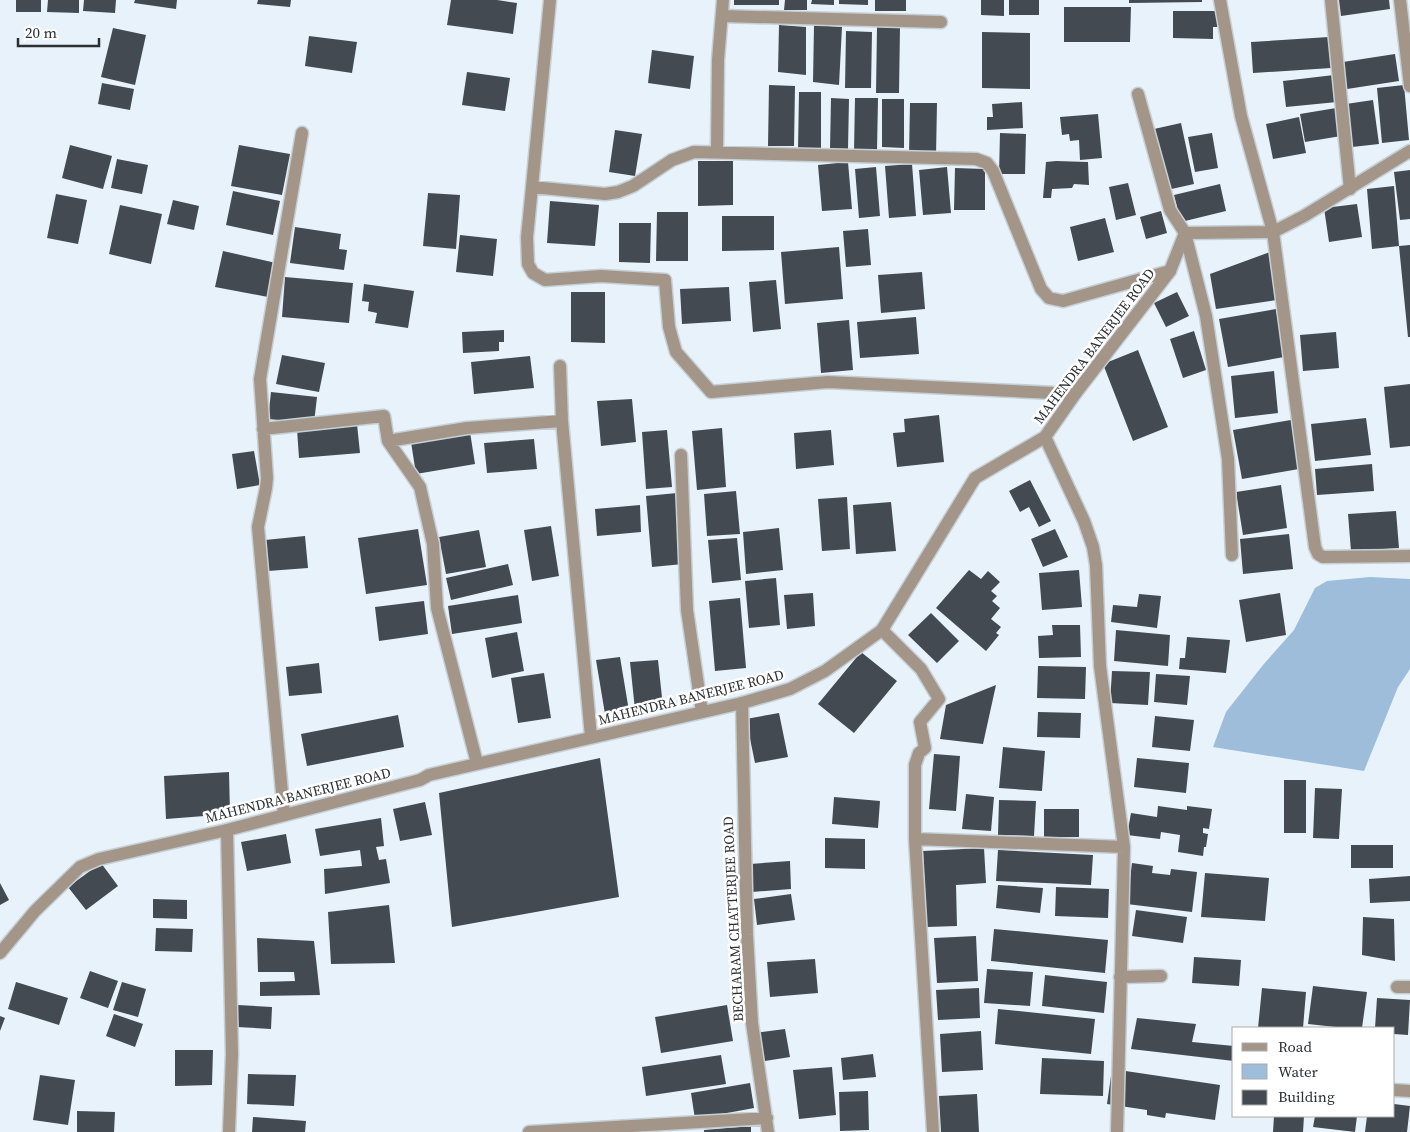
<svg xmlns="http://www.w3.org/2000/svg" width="1410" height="1132" font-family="'Source Serif 4',serif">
  <rect width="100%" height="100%" fill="#e8f2fa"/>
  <!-- water -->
  <path fill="#9dbddb" d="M1370,577l40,2v90l-12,18 -34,84 -151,-24 13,-35 37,-47 31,-35 21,-42 12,-7z"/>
  <!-- building -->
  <path fill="#434a51" d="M16,0h25v12h-25z
    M48,0h31v13l-32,-1z
    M84,0h32l-1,13 -32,-2z
    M135,0h42l-1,9 -42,-6z
    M258,0h33l-1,7 -33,-3z
    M451,0h46l20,3 -4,31 -66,-9z
    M734,0h45v5h-45z
    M785,0h22v10h-23z
    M812,0h22v5l-23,-1z
    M839,0h29v5l-29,-1z
    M875,0h31v11h-31z
    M981,0h23v16l-23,-1z
    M1009,0h30v15h-30z
    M1129,0h73v2l-73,1z
    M1339,0h50l1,9 -49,7z
    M1064,7h67l-1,35h-66z
    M1173,11h44v16h-4v12l-40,-1z
    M779,25l27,2v48l-28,-3z
    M814,25l28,2 -3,58 -26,-3z
    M877,27h23l-1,66h-23z
    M113,28l33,7 -11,50 -34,-8z
    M846,31l26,1 -1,56h-26z
    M982,32l48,1v56l-48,-1z
    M309,36l48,6 -5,31 -47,-7z
    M1329,37l2,31 -78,5 -2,-31z
    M652,50l42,6 -4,33 -42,-6z
    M1395,54l4,27 -52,8 -4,-27z
    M467,72l43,6 -5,33 -43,-6z
    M1334,75l3,27 -51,5 -3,-26z
    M102,83l32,6 -4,21 -32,-6z
    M769,85l26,1 -1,60h-26z
    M1404,85l5,55 -27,3 -5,-55z
    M799,92h22v57h-23z
    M831,98l18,1 -1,50h-18z
    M855,98h23l-1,53h-23z
    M882,99h22v49l-22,-1z
    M1373,100l6,44 -27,3 -6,-43z
    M1022,102l1,26 -36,2v-13h6l-1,-13z
    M910,103h27l-1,53 -27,-1z
    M1336,108l5,28 -36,6 -5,-28z
    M1098,114l4,44 -22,2 -1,-20 -9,1 -1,-7 -7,1 -2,-18z
    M1299,117l7,36 -33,6 -7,-35z
    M1181,123l13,61 -27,6 -13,-61z
    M615,130l27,4 -7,42 -26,-4z
    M1000,133l26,1 -1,40h-26z
    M1212,133l6,35 -23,4 -7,-35z
    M70,145l42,11 -9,33 -41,-11z
    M239,145l51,9 -8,41 -51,-9z
    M117,159l31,6 -6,29 -31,-6z
    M698,161h35v44l-35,1z
    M1056,161l32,1 1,23 -15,-1 -2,4 -20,1 -1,9h-8l3,-36z
    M848,162l4,47 -30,2 -4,-46z
    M912,164l4,52 -27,2 -4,-52z
    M876,167l4,49 -21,2 -4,-49z
    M947,167l4,46 -28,2 -4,-45z
    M955,168l30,1v41h-31z
    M1410,170v49l-10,1 -6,-48z
    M1128,183l8,32 -20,5 -7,-33z
    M1220,184l6,27 -45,11 -7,-27z
    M1394,186l5,60 -27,3 -5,-60z
    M233,191l47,10 -7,34 -47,-10z
    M428,193l32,2 -4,54 -33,-3z
    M56,194l31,6 -9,44 -31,-6z
    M173,200l26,6 -5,24 -27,-6z
    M550,201l49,4 -4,41 -48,-3z
    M1357,204l5,33 -33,5 -5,-34z
    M120,205l42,9 -11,50 -42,-10z
    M1161,211l6,22 -21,6 -6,-22z
    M657,212h31v49h-32z
    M722,216h52v34l-52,1z
    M1105,218l9,34 -36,9 -8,-34z
    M619,223h32l-1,40 -31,-1z
    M295,227l46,7 -2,15 8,1 -3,20 -54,-7z
    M868,229l3,36 -25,2 -3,-36z
    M460,235l37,4 -4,37 -37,-4z
    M1410,245v92h-2l-9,-91z
    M839,247l4,52 -58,5 -4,-52z
    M223,251l53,12 -8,34 -53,-10z
    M1270,252l7,48 -61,9 -6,-35z
    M922,272l3,37 -44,4 -3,-38z
    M285,277l68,6 -4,40 -67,-6z
    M776,280l5,49 -28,3 -4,-50z
    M364,284l50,7 -6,37 -33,-5 2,-10 -9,-2 1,-9 -7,-1z
    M729,287l2,34 -49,3 -2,-35z
    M571,292h34v51l-34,-1z
    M1177,292l12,24 -23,11 -12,-24z
    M1276,309l8,48 -56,10 -9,-48z
    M916,317l3,37 -59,4 -3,-36z
    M849,320l4,50 -32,3 -4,-50z
    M504,330v12h-5v9l-36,2 -1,-21z
    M1194,331l12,39 -23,8 -13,-39z
    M1336,332l3,36 -36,3 -3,-36z
    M1138,350l30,77 -35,14 -30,-77z
    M282,355l43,8 -6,29 -43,-8z
    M530,356l4,32 -60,6 -3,-32z
    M1274,371l4,42 -43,5 -4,-42z
    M1410,384v62l-20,2 -6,-61z
    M271,392l46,5 -3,26 -46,-4z
    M632,399l4,43 -35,4 -4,-45z
    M939,415l5,47 -47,5 -4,-34 12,-1 -1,-13z
    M1366,418l5,37 -56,6 -4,-37z
    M1291,420l8,49 -57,10 -9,-49z
    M357,424l3,29 -61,5 -2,-29z
    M722,428l4,59 -29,3 -5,-59z
    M667,430l5,57 -26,2 -4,-57z
    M831,430l3,35 -38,4 -2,-36z
    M470,432l5,32 -59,10 -5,-32z
    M534,439l3,30 -50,4 -3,-30z
    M254,451l6,34 -23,4 -5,-35z
    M1372,464l2,27 -57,4 -2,-26z
    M1030,480l21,41 -12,6 -10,-20 -9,5 -11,-21z
    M1281,485l6,43 -44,7 -7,-43z
    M736,491l4,43 -33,2 -3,-42z
    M677,493l6,71 -31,3 -6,-71z
    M847,497l3,52 -28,2 -4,-52z
    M891,502l5,49 -40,3 -3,-49z
    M640,505l1,27 -44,4 -2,-27z
    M1396,511l3,37 -48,3 -3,-37z
    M551,526l8,50 -27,5 -8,-51z
    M779,528l4,42 -37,4 -3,-42z
    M418,529l9,56 -61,9 -8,-56z
    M1055,529l13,28 -25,10 -12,-28z
    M479,530l7,37 -40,7 -7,-37z
    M1289,534l4,35 -50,5 -3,-35z
    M305,536l3,32 -40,3 -3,-31z
    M737,538l4,42 -29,3 -4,-43z
    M508,564l5,21 -62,15 -5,-22z
    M969,570l12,9 7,-8 12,11 -9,9 6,5 -5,5 8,7 -9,11 10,8 -5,6 3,2 -13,16 -50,-43z
    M1079,570l3,37 -40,3 -3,-37z
    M776,578l4,47 -31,3 -4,-47z
    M813,593l2,33 -28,3 -3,-34z
    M1280,593l6,42 -40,7 -7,-42z
    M1139,594l22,2 -4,32 -46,-6 2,-17 24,2z
    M518,595l4,28 -70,11 -4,-28z
    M740,598l6,70 -31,3 -6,-70z
    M424,601l4,33 -49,7 -4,-34z
    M931,613l28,28 -22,22 -29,-28z
    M1052,625h28l1,32 -42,1 -1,-22 15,-1z
    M1116,630l54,5 -2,31 -54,-5z
    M517,632l7,39 -32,7 -7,-40z
    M1187,637l43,3 -4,33 -47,-4 1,-11h5z
    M861,652l36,29 -43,52 -36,-29z
    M620,657l9,54 -24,3 -9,-54z
    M658,660l5,47 -28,3 -5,-48z
    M319,663l3,30 -33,3 -3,-29z
    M1038,666l48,1 -1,32 -48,-1z
    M1112,671l38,1 -2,33 -38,-2z
    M544,673l7,45 -33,5 -7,-45z
    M1156,674l34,2 -3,29 -33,-3z
    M996,685l-13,59 -43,-5 6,-34z
    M1038,712l43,1 -1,25 -43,-1z
    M779,713l9,44 -33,6 -9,-44z
    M398,715l6,32 -97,19 -6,-32z
    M1155,716l39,4 -4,31 -38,-4z
    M1003,747l42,4 -3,40 -43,-3z
    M934,754l26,2 -4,55 -27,-2z
    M600,758l19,139 -167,30 -13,-134z
    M1137,758l52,5 -3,30 -52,-6z
    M229,772l1,42 -64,5 -2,-43z
    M1284,780h22v53h-22z
    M1315,788l27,1 -3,50 -26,-1z
    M966,794l28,3 -3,34 -29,-2z
    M834,797l46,4 -2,27 -46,-4z
    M999,800l37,1 -2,35 -36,-1z
    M425,802l7,33 -32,6 -7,-32z
    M1158,806l29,4v-4l25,3 -3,20 -6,-1v5l5,1 -2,13h-2l-1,9 -25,-4 2,-17 -19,-3 -1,7 -33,-4 4,-22 26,4z
    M1044,809h35v28h-35z
    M381,818l3,28 -8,1 3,13 7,-1 4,24 -65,11 -1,-25 38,-3 -2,-16 -40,6 -5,-27z
    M286,834l5,29 -44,8 -6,-29z
    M825,838l40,1v30l-40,-1z
    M1351,845h42v23h-42z
    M984,848l2,35 -30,2 1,41 -30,1 -4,-76z
    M998,850l95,5 -2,30 -95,-4z
    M790,861l1,28 -39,3 -2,-28z
    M101,863l17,23 -32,24 -18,-23z
    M1132,863l21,3 -1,7 18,2 1,-6 26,3 -5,40 -65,-8z
    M1205,873l64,5 -4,43 -64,-4z
    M1410,876v25l-40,2 -1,-24z
    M0,883l9,17 -9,5z
    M998,885l45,3 -3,25 -44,-5z
    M1056,887l53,2 -1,29 -53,-2z
    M791,894l4,26 -38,5 -3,-26z
    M153,899l34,1v19l-34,-1z
    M389,905l6,58 -64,1 -3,-52z
    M1136,910l51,7 -4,26 -51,-7z
    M1363,917l31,2 1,42 -33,-6z
    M156,928l37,1 -1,23 -37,-1z
    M994,929l114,11 -3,33 -114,-12z
    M976,936l2,45 -41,2 -3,-45z
    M257,938l57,3 6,54 -60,1v-14l35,-1 -1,-9h-36z
    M1194,957l47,3 -2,26 -47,-3z
    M815,959l3,34 -48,4 -3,-35z
    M987,969l46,3 -3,34 -46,-3z
    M90,971l28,10 -10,27 -28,-10z
    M1045,975l62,7 -3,31 -62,-7z
    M16,982l52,16 -9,27 -51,-16z
    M122,982l24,7 -8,28 -25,-7z
    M1313,986l54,6 -5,36h-17l-37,-4z
    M979,988l1,30 -42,2 -2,-30z
    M1262,988l44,4 -3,36h-45z
    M1377,998l33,2 -2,35 -14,-1v-6h-19z
    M238,1005l34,2 -1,22 -34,-2z
    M727,1005l6,36 -72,12 -6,-36z
    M998,1009l97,10 -4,35 -96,-10z
    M114,1014l29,10 -8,23 -29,-11z
    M0,1016l5,2 -5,13z
    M1137,1018l59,6 -4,18 42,4v15l-103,-12z
    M785,1029l5,28 -32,5 -4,-29z
    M981,1031l2,39 -41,2 -2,-38z
    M175,1050h38l-1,35 -37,1z
    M873,1054l3,23 -33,3 -2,-22z
    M721,1055l5,29 -80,12 -4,-29z
    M1042,1058l62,3 -1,35 -63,-2z
    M832,1067l4,48 -37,4 -6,-49z
    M1112,1069l108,16 -5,35 -49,-7 -1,5 -18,-3v-5l-40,-6z
    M248,1074l48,1 -2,31 -47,-2z
    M40,1075l35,5 -7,45 -35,-5z
    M750,1083l4,25 -59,11 -4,-26z
    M868,1091l1,39 -29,1 -1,-39z
    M977,1094l2,38h-38l-2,-36z
    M1394,1104l16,2 -3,26h-42l2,-16h27z
    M77,1111l38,1 -1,20h-37z
    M1274,1116h30l-1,16h-30z
    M1315,1116h42l-2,16 -42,-5z
    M253,1117l53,4 -1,11h-53z
    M751,1126v6h-47v-2z"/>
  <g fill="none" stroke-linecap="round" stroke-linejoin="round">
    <!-- minor casing -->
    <g stroke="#c6cfd6" stroke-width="15">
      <path id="minor" d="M1220,0l21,116 32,116 42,315 3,7 5,3 87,-1
        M1331,0l19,189
        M1400,0l10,86
        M722,16l219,6
        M1138,94l32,116 15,23 21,83 22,143 4,96
        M717,152l1,-92 5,-60
        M532,187l18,-187
        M560,366l2,55 29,316
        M1075,394l-247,-12 -117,10 -35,-40 -7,-25 -4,-47 -64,-4 -56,4 -12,-7 -5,-9 -1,-27 5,-50 73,7 13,-2 15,-6 39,-26 22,-8 282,7 11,4 6,8 48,118 8,9 14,3 107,-30
        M263,429l121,-13 4,25 32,46 13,57 4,64 40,155
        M1045,437l39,84 9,26 3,18 4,101 24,181 -7,285
        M388,441l79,-13 95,-7
        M681,455l6,155 15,102
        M882,630l39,39 18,30 -19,23 5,26 -6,5 -4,12v74
        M742,703l5,232 5,88 16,109
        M284,815l-26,-288 8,-39 1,-10 -7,-99 42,-246
        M227,830l5,224 -3,78
        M1120,977l41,-1
        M1397,987h13
        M1394,1090l16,1
        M529,1132l238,-14
        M933,1132l-18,-293 209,8"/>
    </g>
    <!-- tertiary casing -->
    <g stroke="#c6cfd6" stroke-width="15">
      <path id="tertiary" d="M0,953l35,-42 45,-44 19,-8 128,-29 193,-50 9,-5 313,-72 48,-14 35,-18 57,-41 93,-152 70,-41 30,-43 95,-123 15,-38 88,-1 31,-16 106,-65"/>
    </g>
    <!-- minor -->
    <use href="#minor" stroke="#a39689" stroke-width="12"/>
    <!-- tertiary -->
    <use href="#tertiary" stroke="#a39689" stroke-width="12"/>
  </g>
  <g text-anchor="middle" stroke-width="5" stroke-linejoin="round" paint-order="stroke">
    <!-- street labels -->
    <g font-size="14" fill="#2c2f33" stroke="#fff">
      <text transform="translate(1094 346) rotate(-53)" y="5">MAHENDRA BANERJEE ROAD</text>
      <text transform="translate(691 697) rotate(-14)" y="5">MAHENDRA BANERJEE ROAD</text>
      <text transform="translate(298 795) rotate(-14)" y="5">MAHENDRA BANERJEE ROAD</text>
      <text transform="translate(733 919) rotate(-93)" y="5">BECHARAM CHATTERJEE ROAD</text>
    </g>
  </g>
  <!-- legend -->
  <rect x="1232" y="1027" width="162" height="90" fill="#ffffff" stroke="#abacad"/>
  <rect x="1242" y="1043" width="25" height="8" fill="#a39689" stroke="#abacad"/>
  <text x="1278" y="1052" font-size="15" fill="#2c2f33">Road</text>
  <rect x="1242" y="1064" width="25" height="15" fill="#9dbddb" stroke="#abacad"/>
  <text x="1278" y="1077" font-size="15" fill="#2c2f33">Water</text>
  <rect x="1242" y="1090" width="25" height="15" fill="#434a51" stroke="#abacad"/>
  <text x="1278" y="1102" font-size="15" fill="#2c2f33">Building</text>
  <!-- scale -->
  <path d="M18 38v8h81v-8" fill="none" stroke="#2c2f33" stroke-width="2.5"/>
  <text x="25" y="38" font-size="15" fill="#2c2f33" stroke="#ffffff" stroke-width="4" paint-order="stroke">20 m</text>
</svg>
